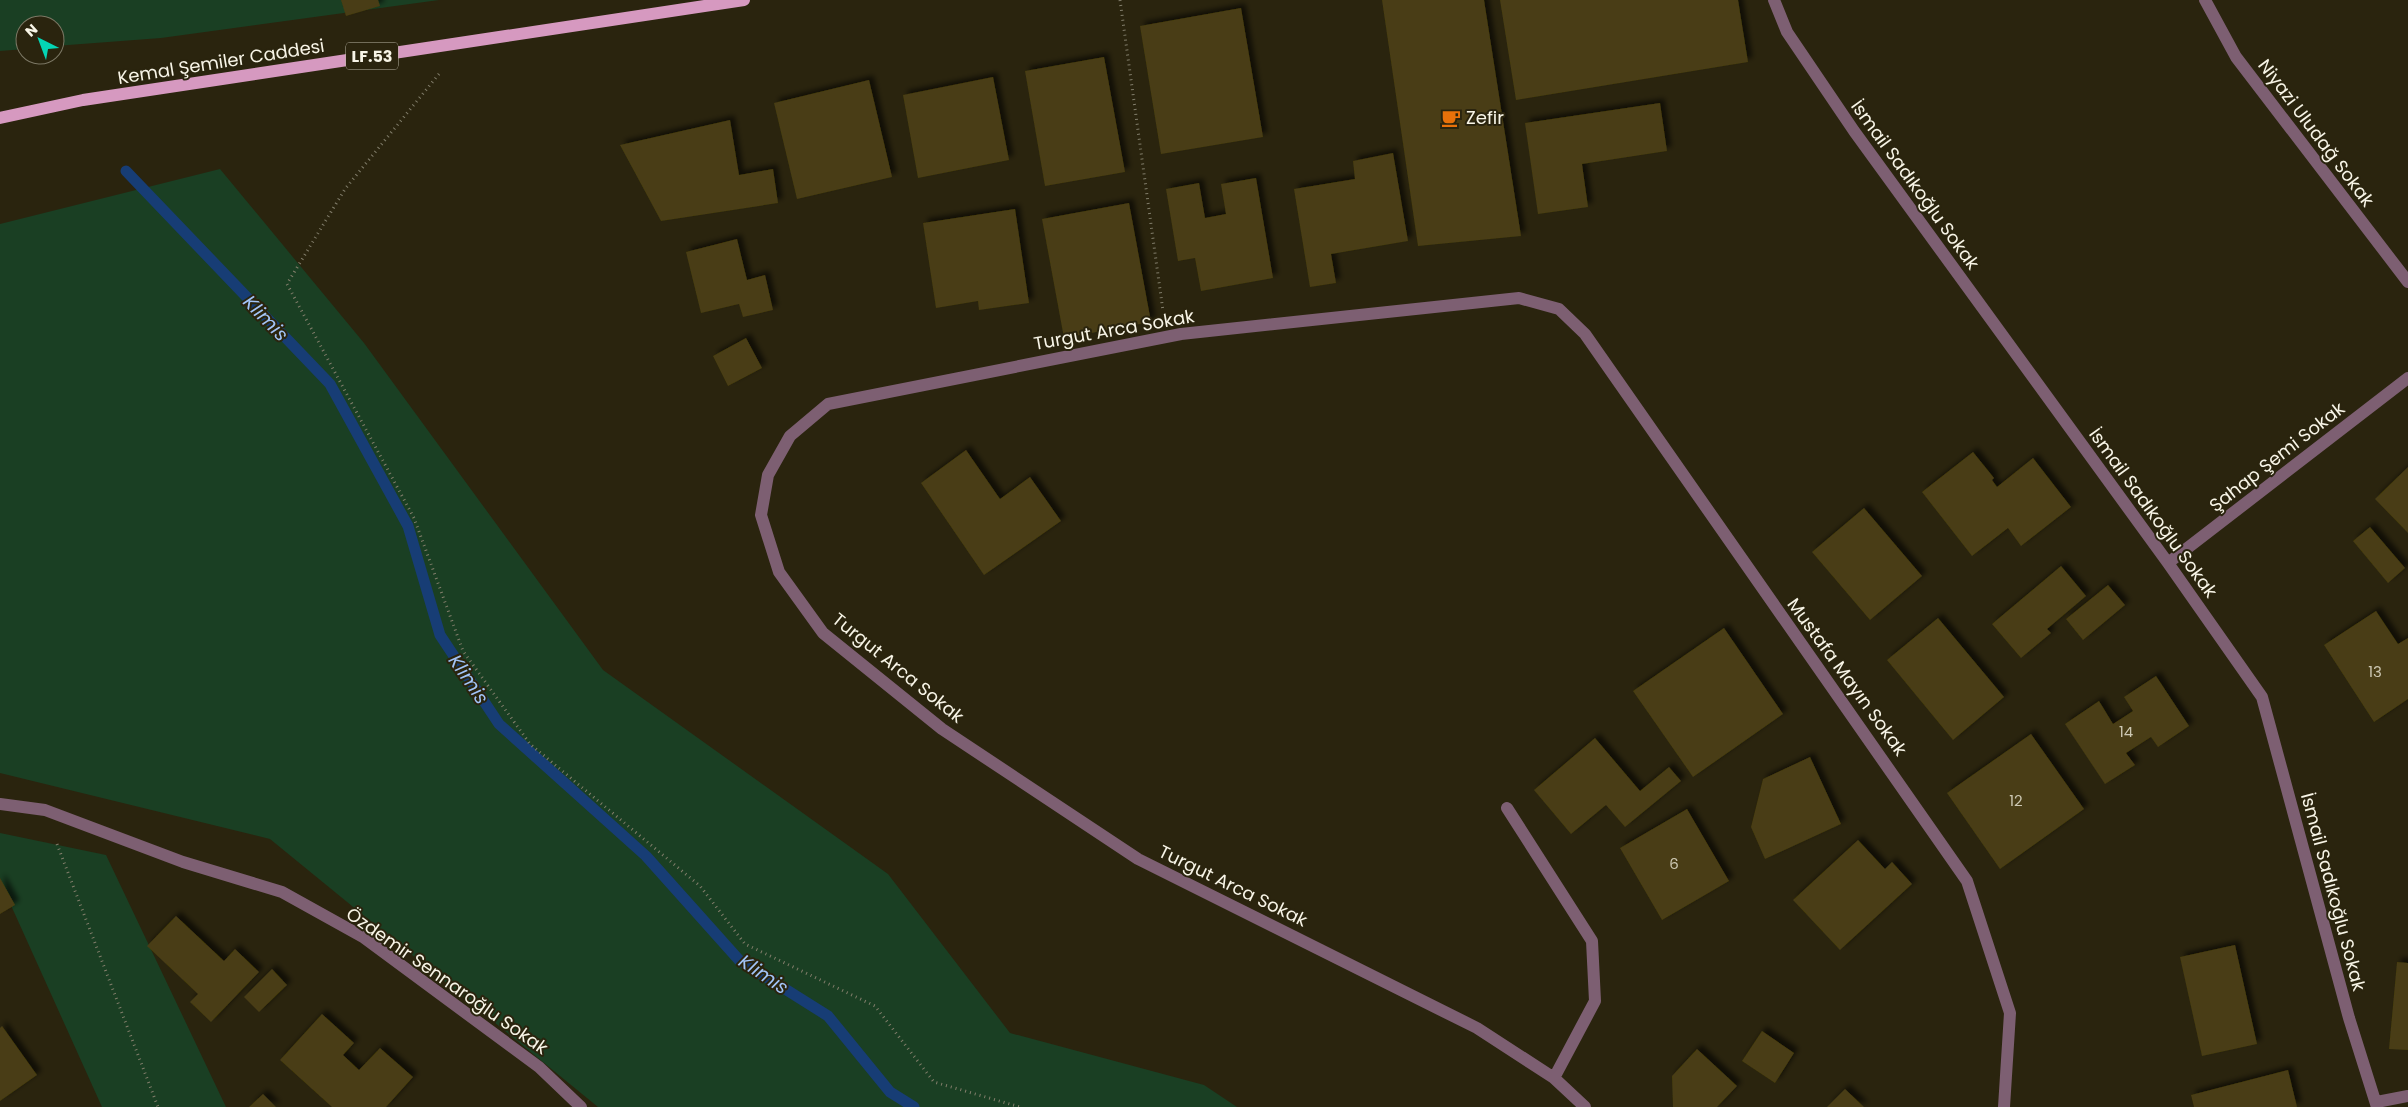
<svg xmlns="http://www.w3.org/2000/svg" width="2408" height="1107" font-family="Poppins,sans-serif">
  <defs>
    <filter id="shadow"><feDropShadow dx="4.5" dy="-4.5" stdDeviation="2.5" flood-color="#0009"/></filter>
  </defs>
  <rect width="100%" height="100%" fill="#2a240e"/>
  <!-- green -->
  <path fill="#1a3f23" d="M0,0h439l-278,38 -106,8v-21h-30v24l-25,2z
    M220,169l144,174 239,327 285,204 122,159 194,52 33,22h-639l-328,-268 -270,-66v-549z
    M0,833l106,22 120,252h-124l-102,-226z"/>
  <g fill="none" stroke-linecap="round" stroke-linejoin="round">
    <!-- stream -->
    <path stroke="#173d75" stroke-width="11" d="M126,171l204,213 78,142 32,109 59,89 147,132 93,104 89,56 62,76 24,15"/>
  </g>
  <!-- building -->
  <path fill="#483e12" filter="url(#shadow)" d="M341,0h37l2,6 -34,10z
    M1382,0h102l37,236 -103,10z
    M1500,0h238l10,62 -232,38z
    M1241,8l22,129 -102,17 -21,-128z
    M1104,57l21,115 -80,14 -20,-115z
    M993,77l16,83 -91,18 -15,-83z
    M869,80l23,97 -95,22 -23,-96z
    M1660,103l7,48 -85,13 6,43 -50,7 -13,-91z
    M730,120l9,55 34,-6 5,34 -117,18 -41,-76z
    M1393,153l15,88 -77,13 5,29 -26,4 -16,-98 61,-10 -2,-18z
    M1256,178l17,100 -72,13 -6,-33 -17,3 -12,-72 33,-6 6,35 21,-4 -5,-30z
    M1129,203l22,119 -87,16 -22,-119z
    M1015,209l14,94 -50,7 -1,-9 -42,7 -13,-85z
    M737,239l10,41 18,-5 8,35 -30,7 -4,-13 -38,9 -15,-61z
    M746,338l16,30 -34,18 -15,-30z
    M966,450l34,49 30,-22 31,44 -77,54 -63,-92z
    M1973,452l21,26 -2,2 5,7 36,-29 38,49 -50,39 -13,-18 -36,28 -50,-64z
    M2408,467v66l-33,-34z
    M1864,508l58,68 -52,44 -58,-68z
    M2370,527l35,41 -17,15 -35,-42z
    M2061,566l25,30 -39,33 4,4 -30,25 -29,-34z
    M2108,585l17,20 -42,35 -17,-21z
    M2376,611l22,33 10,-6v61l-34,23 -50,-77z
    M1938,618l66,79 -51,43 -66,-80z
    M1724,628l59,86 -90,63 -60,-86z
    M2156,676l33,50 -31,21 -7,-10 -25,16 9,12 -30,19 -40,-60 34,-23 14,23 20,-13 -9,-14z
    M2031,734l53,75 -84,60 -53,-76z
    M1595,738l45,53 29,-24 12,14 -56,46 -19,-22 -35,29 -37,-44z
    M1810,757l31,67 -76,35 -14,-32 12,-48z
    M1687,809l42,72 -67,39 -42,-72z
    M1858,840l27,29 7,-7 20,22 -72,66 -47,-50z
    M0,878l15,27 -15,9z
    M176,916l48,45 11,-12 24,23 -48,50 -21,-20 8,-8 -51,-48z
    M2235,945l22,99 -55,12 -22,-99z
    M2397,962l11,1v87l-19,-1z
    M272,969l15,16 -28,27 -15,-15z
    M322,1014l32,29 -11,12 16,15 21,-22 33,29 -27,30h-54l-52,-47z
    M2,1026l35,49 -37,26v-73z
    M1762,1031l32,22 -19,30 -33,-22z
    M1697,1049l40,37 -20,21h-44l-1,-31z
    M2288,1070l9,37h-103l-3,-12z
    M1845,1089l19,18h-37z
    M263,1094l13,13h-27z"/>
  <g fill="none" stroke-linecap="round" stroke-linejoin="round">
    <!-- path -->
    <path stroke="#827e6b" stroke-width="3" stroke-dasharray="1 4" stroke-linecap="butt" d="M1120,0l43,311
      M439,74l-94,115 -58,95 127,234 49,133 67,93 170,142 45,58 130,62 59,76 86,25
      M57,844l101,263"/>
    <!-- minor -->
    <path stroke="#7d5f72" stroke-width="12" d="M1774,0l13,32 67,99 314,432 94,134 87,321 28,89
      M2205,0l31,57 172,225
      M2168,563l240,-185
      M0,804l45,6 138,52 99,30 81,45 176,130 42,40
      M1507,808l85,133 3,60 -41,77
      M2377,1102l31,-6
      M1585,1107l-31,-29 -77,-50 -339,-169 -196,-130 -119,-96 -44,-61 -18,-57 7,-40 22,-39 38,-32 353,-70 338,-36 40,11 26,25 382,547 43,132 -6,94"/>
    <!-- major -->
    <path stroke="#d699c0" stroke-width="12" d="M0,118l83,-18 661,-100"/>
  </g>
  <!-- icons -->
  <defs>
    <g id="cafe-bare" transform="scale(1.5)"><path d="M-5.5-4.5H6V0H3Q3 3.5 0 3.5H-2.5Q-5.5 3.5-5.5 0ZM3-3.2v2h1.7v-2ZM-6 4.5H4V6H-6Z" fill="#e8710a" stroke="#2a240e" stroke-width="2.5" paint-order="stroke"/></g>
  </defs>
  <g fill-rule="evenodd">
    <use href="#cafe-bare" x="1451" y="118"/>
  </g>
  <g text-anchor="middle" stroke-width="4" stroke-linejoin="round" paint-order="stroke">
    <!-- number labels -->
    <g font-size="15" fill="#ccc7b2">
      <text x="2375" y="677">13</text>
      <text x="2126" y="737">14</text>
      <text x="2016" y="806">12</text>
      <text x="1674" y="869">6</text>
    </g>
    <!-- shield labels -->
    <rect fill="#2a240e" stroke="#bab6a6" stroke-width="1" x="346" y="42.5" width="52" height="27" rx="4"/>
    <g font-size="16" font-weight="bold" fill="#f8f5e7">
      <text x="372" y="62">LF.53</text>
    </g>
    <!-- street labels -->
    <g font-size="18" fill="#f8f5e7" stroke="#2a240e">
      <text transform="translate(221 62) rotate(-9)" y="6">Kemal Şemiler Caddesi</text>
      <text transform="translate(2316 133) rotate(53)" y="6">Niyazi Uludağ Sokak</text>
      <text transform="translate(1915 185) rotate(54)" y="6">İsmail Sadıkoğlu Sokak</text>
      <text transform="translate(1114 330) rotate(-10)" y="6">Turgut Arca Sokak</text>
      <text transform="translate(2277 457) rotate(-38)" y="6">Şahap Şemi Sokak</text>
      <text transform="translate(2153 513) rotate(54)" y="6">İsmail Sadıkoğlu Sokak</text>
      <text transform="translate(898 668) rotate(39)" y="6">Turgut Arca Sokak</text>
      <text transform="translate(1847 677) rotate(54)" y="6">Mustafa Mayın Sokak</text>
      <text transform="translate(1233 886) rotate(26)" y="6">Turgut Arca Sokak</text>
      <text transform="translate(2333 892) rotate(75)" y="6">İsmail Sadıkoğlu Sokak</text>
      <text transform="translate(447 981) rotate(35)" y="6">Özdemir Sennaroğlu Sokak</text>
    </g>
    <!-- poi labels -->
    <g font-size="18" fill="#f8f5e7" stroke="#2a240e" text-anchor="start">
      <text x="1466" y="124">Zefir</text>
    </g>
    <!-- water labels -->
    <g font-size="19" font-style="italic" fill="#a2c4f7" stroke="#2a240e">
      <text transform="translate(266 318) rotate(46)" y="7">Klimis</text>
      <text transform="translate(469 679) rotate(56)" y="7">Klimis</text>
      <text transform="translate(764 974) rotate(34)" y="7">Klimis</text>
    </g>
  </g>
  <!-- north arrow -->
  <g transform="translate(40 40) rotate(318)"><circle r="24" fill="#2a240e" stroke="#7c7865"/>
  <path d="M0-4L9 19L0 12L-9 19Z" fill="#04d5b6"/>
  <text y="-8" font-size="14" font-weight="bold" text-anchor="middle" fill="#f8f5e7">N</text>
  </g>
</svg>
